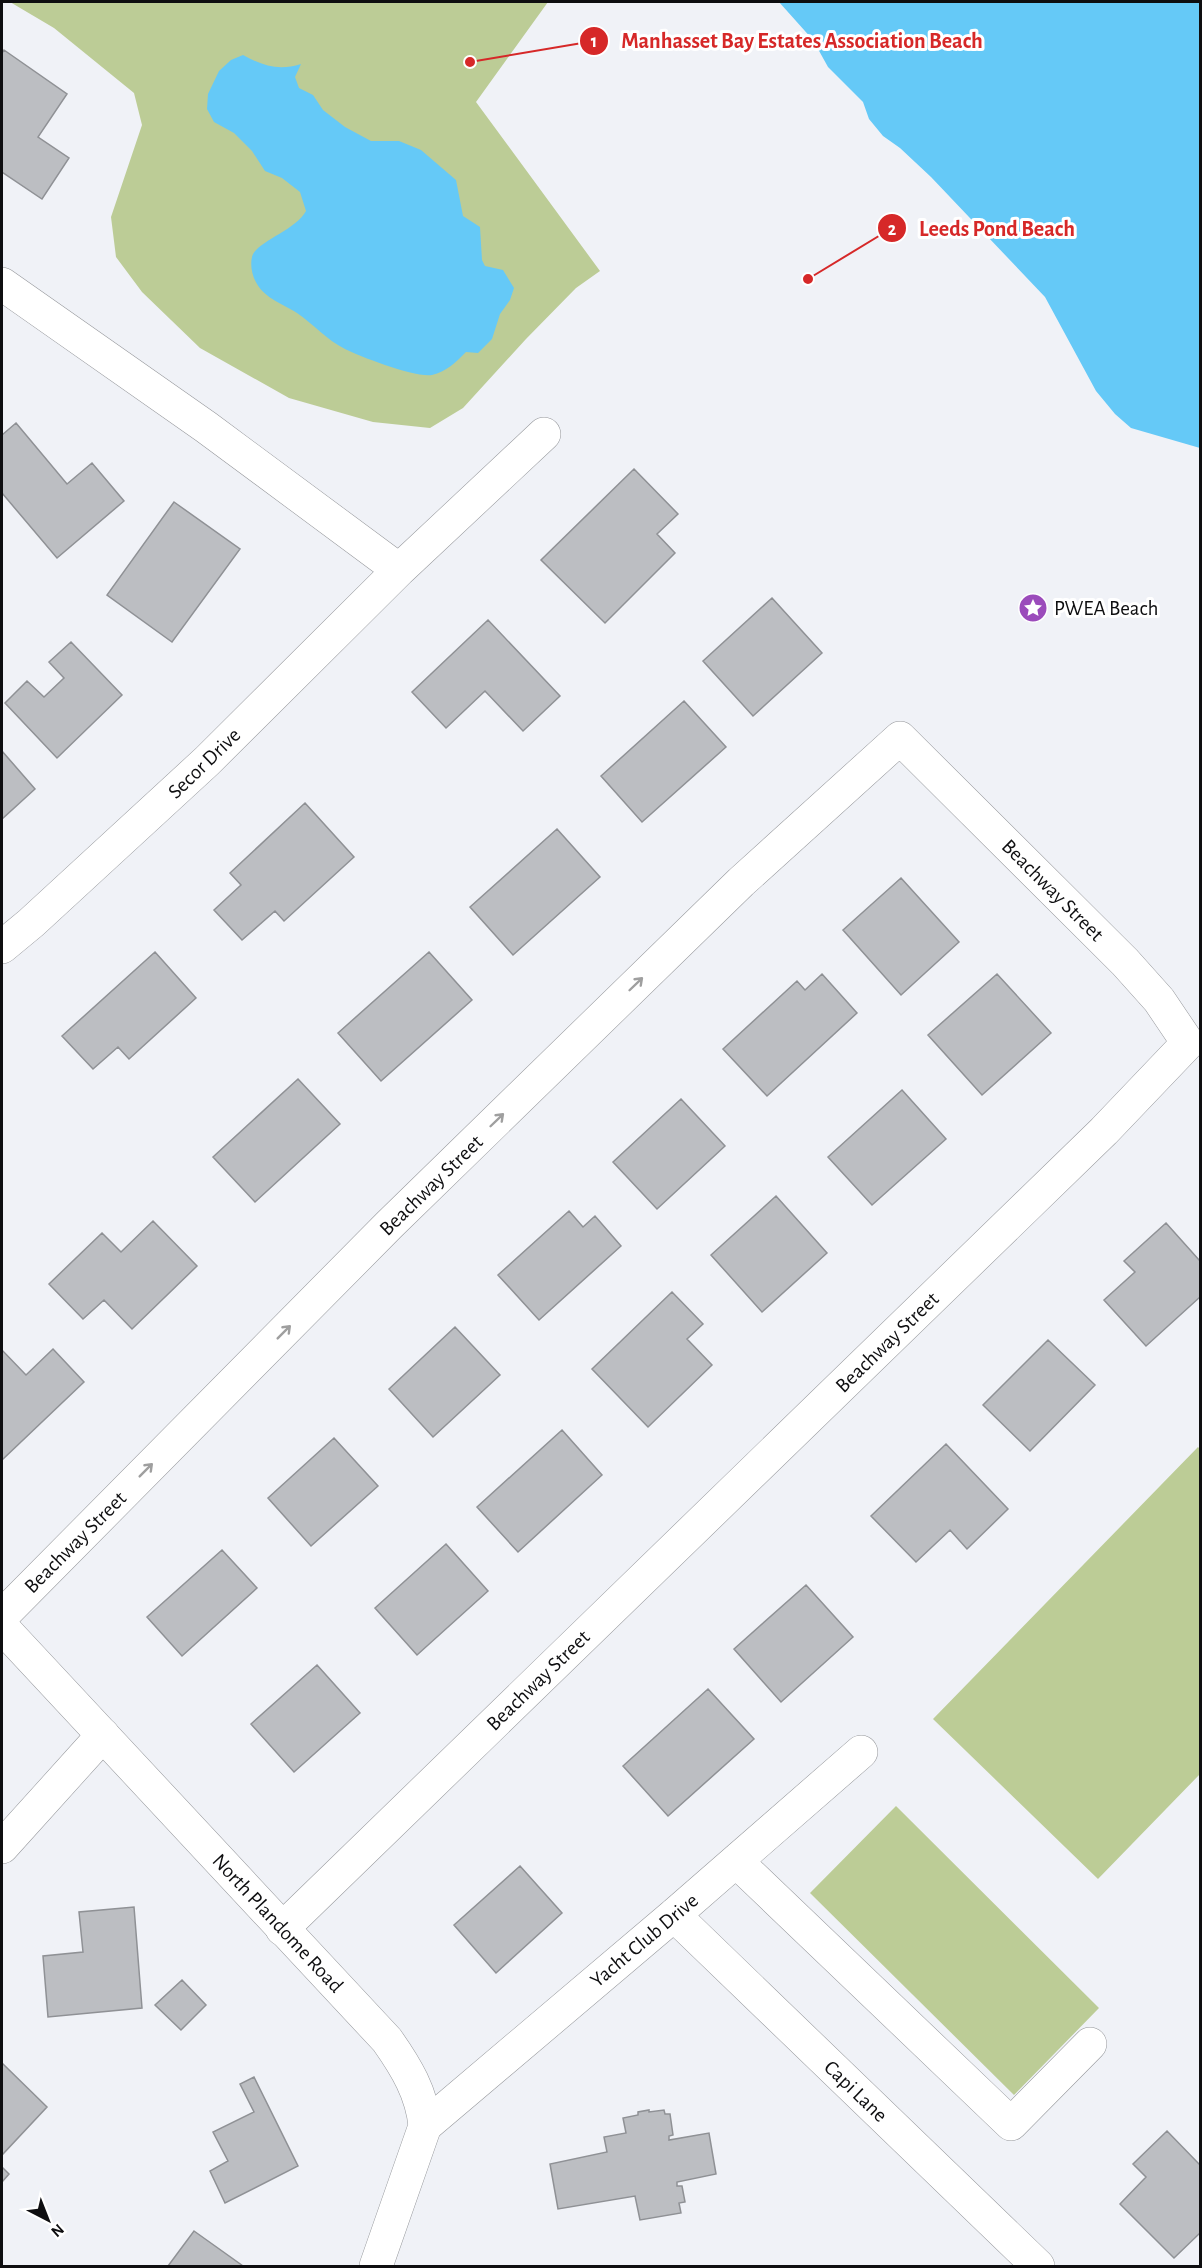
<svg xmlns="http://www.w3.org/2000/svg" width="1202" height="2268" font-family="'Alegreya Sans',sans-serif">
  <rect width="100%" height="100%" fill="#f0f2f7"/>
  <!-- green -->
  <path fill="#bccc96" d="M10,2h538l-72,100 124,169 -24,17 -50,51 -63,69 -33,20 -57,-6 -84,-24 -89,-50 -58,-56 -26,-35 -5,-40 31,-92 -8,-32 -80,-65z
    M1198,1447l2,2v325l-102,105 -165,-160z
    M896,1806l203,202 -85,87 -204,-202z"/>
  <!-- water -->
  <path fill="#65c9f7" d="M779,2h421v446l-69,-20 -16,-14 -19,-23 -51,-94 -114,-120 -31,-29 -17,-12 -14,-17 -6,-17 -35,-35 -15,-27z
    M243,55c20,11 36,16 58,9l-6,13 4,11 14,7 10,15 22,17 26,14h28l22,9 35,30 7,36 17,11 2,33 3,6 18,4 11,18 -4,12 -10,14 -8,25 -14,14 -12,-1c-10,10 -20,20 -34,23 -16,3 -71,-18 -87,-26 -18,-9 -32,-25 -48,-36 -14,-9 -31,-14 -40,-29 -5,-8 -7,-19 -5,-27 3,-15 43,-26 54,-46l-6,-19 -18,-14 -17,-7 -13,-20 -18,-18 -20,-11 -7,-13 1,-15 11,-23 12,-11z"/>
  <!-- building -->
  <path fill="#bcbec2" stroke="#8f9195" stroke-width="1.5" d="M4,50l63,44 -29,43 31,21 -27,41 -40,-27v-119z
    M16,423l51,61 25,-21 32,38 -67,57 -55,-65v-58z
    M634,469l44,45 -21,20 18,19 -70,70 -64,-63z
    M174,502l66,47 -68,93 -65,-47z
    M772,598l50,55 -69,63 -50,-55z
    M488,620l72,76 -37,35 -38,-40 -39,37 -34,-36z
    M71,642l51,53 -65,63 -52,-55 22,-22 17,16 20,-19 -15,-16z
    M684,701l42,46 -84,75 -41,-46z
    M2,751l33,38 -33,30z
    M305,803l49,54 -70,64 -9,-10 -33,29 -28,-30 27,-25 -11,-12z
    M557,829l43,48 -87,78 -43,-48z
    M901,878l58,64 -58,53 -58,-65z
    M155,952l41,46 -67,61 -11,-12 -25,22 -31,-33z
    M429,952l43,48 -91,81 -43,-48z
    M822,974l35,39 -90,83 -44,-47 74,-68 8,9z
    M997,974l54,59 -69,62 -54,-60z
    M298,1079l42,45 -85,78 -42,-45z
    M902,1090l44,49 -74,66 -44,-48z
    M681,1099l44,47 -68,63 -44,-47z
    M776,1196l51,57 -65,59 -51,-57z
    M569,1211l14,16 12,-11 26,30 -82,74 -41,-45z
    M153,1221l44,45 -65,63 -28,-29 -21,19 -34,-35 53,-51 19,19z
    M1166,1223l34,38v36l-54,49 -42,-46 31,-28 -11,-11z
    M672,1292l31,32 -16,15 25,26 -64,62 -56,-58z
    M455,1327l45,48 -67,62 -44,-48z
    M1048,1340l47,45 -65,66 -47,-46z
    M53,1349l31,33 -82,78v-110l24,25z
    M562,1430l40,45 -84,77 -41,-45z
    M334,1438l44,48 -67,60 -43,-48z
    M946,1444l62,65 -41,40 -17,-19 -34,32 -45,-46z
    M446,1544l42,47 -71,64 -42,-47z
    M222,1550l35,38 -75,68 -35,-39z
    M806,1585l47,52 -72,65 -47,-53z
    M317,1665l43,48 -66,59 -43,-48z
    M708,1689l46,50 -86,77 -45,-50z
    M520,1866l42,47 -66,60 -42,-48z
    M134,1907l8,101 -94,9 -5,-61 40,-4 -4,-40z
    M182,1980l24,25 -25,25 -26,-25z
    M2,2063l45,44 -45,48z
    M254,2077l44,89 -73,37 -15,-32 18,-10 -15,-29 41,-20 -14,-28z
    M649,2110v2l15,-2 1,4h5l3,21 -4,1v4l40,-7 7,41 -39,8v4h5l3,16 -6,1 2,10 -41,7 -5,-24 -77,13 -8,-45 57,-12 -3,-15 22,-4 -3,-15 15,-3v-3z
    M1167,2131l33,34v68l-26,25 -54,-54 26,-27 -13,-13z
    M2,2167l7,7 -7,8z
    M194,2231l49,35h-75z"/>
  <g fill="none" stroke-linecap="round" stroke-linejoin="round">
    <!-- minor casing -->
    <g stroke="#95979b" stroke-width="34">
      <path id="minor" d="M2,284l204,143 193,143
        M2,947l29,-24 176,-162 192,-191 145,-136
        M2,1616l387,-391 352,-343 159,-144 225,224 34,38 29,43 -84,88 -822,798
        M2,1847l101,-112
        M736,1861l275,263 79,-80
        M674,1915l364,351
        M425,2126l249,-211 187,-163"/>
    </g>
    <!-- major casing -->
    <g stroke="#95979b" stroke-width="34">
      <path id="major" d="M2,1627l385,413c19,27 35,53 38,86l-49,140"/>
    </g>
    <!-- minor -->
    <use href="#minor" stroke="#fff" stroke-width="33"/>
    <!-- major -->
    <use href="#major" stroke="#fff" stroke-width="33"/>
  </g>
  <!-- one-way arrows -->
  <defs><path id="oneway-shaft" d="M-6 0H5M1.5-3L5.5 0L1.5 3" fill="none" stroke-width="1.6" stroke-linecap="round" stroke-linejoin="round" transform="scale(1.5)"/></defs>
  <g stroke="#9f9f9f">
    <use href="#oneway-shaft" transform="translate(636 984) rotate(-44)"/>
    <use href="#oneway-shaft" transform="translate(497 1120) rotate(-44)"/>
    <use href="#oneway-shaft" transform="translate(284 1332) rotate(-45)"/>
    <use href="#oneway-shaft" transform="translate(146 1470) rotate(-45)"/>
  </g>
  <!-- icons -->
  <defs>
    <g id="sight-disc" transform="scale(1.5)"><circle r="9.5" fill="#9b4bbb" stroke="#fff"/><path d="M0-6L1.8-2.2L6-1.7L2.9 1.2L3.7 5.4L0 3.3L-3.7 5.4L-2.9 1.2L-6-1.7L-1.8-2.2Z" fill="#fff"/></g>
  </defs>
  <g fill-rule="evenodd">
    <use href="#sight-disc" x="1033" y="608"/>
  </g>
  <g text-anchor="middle" stroke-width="6" stroke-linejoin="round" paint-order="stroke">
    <!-- poi labels -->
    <g font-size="21" fill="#0e0e10" stroke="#fff" text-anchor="start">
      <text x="1054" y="615">PWEA Beach</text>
    </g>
    <!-- street labels -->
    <g font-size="21" fill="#0e0e10" stroke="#fff">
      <text transform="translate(204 763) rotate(-44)" y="7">Secor Drive</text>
      <text transform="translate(1053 890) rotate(45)" y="7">Beachway Street</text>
      <text transform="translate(431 1185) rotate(-44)" y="7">Beachway Street</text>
      <text transform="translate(887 1342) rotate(-44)" y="7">Beachway Street</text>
      <text transform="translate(75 1542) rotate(-45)" y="7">Beachway Street</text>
      <text transform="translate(538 1680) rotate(-44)" y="7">Beachway Street</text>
      <text transform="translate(278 1923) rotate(47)" y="7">North Plandome Road</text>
      <text transform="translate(644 1940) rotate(-40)" y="7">Yacht Club Drive</text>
      <text transform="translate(856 2091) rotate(44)" y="7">Capi Lane</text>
    </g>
  </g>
  <!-- callouts -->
  <path fill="none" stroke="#d62828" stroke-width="2" d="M470 62L594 41M808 279L892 228"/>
  <g fill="#d62828" stroke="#fff" stroke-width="2">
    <circle cx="470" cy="62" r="6"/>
    <circle cx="808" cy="279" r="6"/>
    <circle cx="594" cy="41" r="15"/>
    <circle cx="892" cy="228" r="15"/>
  </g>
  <g font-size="18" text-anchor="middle" font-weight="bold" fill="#fff">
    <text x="594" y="47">1</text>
    <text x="892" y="235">2</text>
  </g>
  <g font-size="22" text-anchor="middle" font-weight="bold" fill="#d62828" stroke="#fff" stroke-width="6" stroke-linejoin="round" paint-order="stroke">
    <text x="802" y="48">Manhasset Bay Estates Association Beach</text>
    <text x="997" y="236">Leeds Pond Beach</text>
  </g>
  <!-- border -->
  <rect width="1202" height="2268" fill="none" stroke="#0e0e10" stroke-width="6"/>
  <!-- north arrow -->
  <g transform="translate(48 2220) rotate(138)" stroke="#ffffff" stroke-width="4.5" paint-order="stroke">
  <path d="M0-4.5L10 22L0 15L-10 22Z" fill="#0e0e10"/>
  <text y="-9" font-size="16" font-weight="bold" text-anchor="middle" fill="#0e0e10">N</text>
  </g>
</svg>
